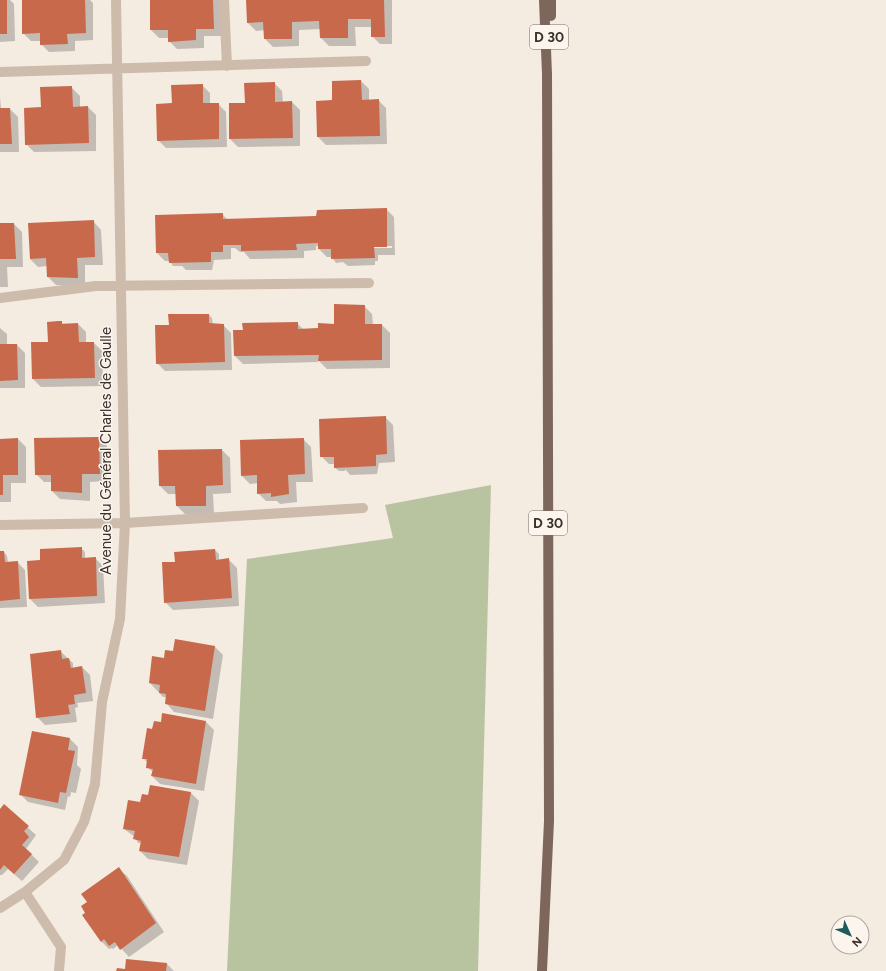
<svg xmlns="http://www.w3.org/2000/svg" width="886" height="971" font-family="Figtree,sans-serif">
  <rect width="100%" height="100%" fill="#f4ebe1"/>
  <!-- green -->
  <path fill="#b8c4a0" d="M491,485l-13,486h-251l20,-412 146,-21 -8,-33z"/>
  <!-- shadow -->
  <path fill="#0003" fill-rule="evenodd" d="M0,0h10l4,4 1,37 -15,1z
    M23,0h67l3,3v37l-18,1v10l-26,1 -8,-8v-3h-10l-8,-8z
    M151,0h70v36h-17v12l-27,1 -8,-8v-3h-10l-8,-8z
    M247,0h145v44h-12l-8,-8v-9h-17l1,19h-27l-8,-8v-9l-22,1v16l-26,1 -8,-8v-9l-9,1 -8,-8z
    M361,81l8,8v11h9l8,8 1,36 -61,1 -8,-8 -1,-35 16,-1z
    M274,83l8,8 1,12 9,-1 8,8v36l-62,1 -8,-8 16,-36z
    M202,85l8,8v11h8l8,8 1,35 -61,1 -8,-8 15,-36z
    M72,88l8,8v12l8,-1 8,8v36l-62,1 -8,-8 16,-36z
    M0,97l1,12h9l8,8 1,35h-19z
    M386,209l8,8 1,38h-17v6h-3v4l-27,1 -5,-4 -7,1 -4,-6h-5l-8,-8v-3h-3v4l-12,1v7l-54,1 -6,-7h-4l-5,-4h-4v11l-17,1 -2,10h-26l-4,-4h-9l-3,-5h-5l-8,-8 65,-39 6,6 80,-3zM372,246h20v2h-18z
    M93,221l8,9 2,35h-18v21l-29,-1 -8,-8 -1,-11 -9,1 -8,-8z
    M0,224h14l8,8 1,35h-16l1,20h-8z
    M364,306l8,8 1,11h9l8,8v35l-63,1 -9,-9v2l-75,2 -8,-8 9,-25 53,-8 7,7 15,-1 16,-4z
    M209,315l3,3 1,7h10l8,8 1,37 -67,1 -8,-8 13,-38z
    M48,323l30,1 8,8v11h8l8,8 1,35 -62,1 -8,-8 16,-36z
    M0,328l7,6v11h10l8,8v35h-25z
    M385,417l8,8 2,37 -16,1 -2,11 -27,1 -5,-6v2h-6l-4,-3v-4h-6l-8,-8z
    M99,438l8,8v35l-17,1v19l-30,-2 -8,-8v-9h-8l-8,-8z
    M18,439l8,8v36h-15v19h-11v-62z
    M303,439l8,8 2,35h-17l1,20 -17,2 -3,-3h-11l-8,-8v-10l-8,1 -8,-8z
    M222,450l8,8 1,35 -18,1 1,20h-29l-8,-8 -1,-12h-8l-8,-8z
    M81,548l4,4v7l10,-1 8,8 2,37 -67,4 -8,-8z
    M215,550l4,4v6h10l8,8 2,38 -66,4 -8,-8 11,-40z
    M0,552h4l3,4 1,7 9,-1 8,8 2,37 -27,1z
    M176,640l39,7 8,8 -10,64 -39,-7 -8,-9 1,-6h-4l-13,-14 24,-31z
    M60,651l13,12v5l9,-1 8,8 3,26 -16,2 1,4 -3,1 2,14 -32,3 -8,-8z
    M163,714l43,8 8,8 -10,61 -44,-7 -8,-8 1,-4 -6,-5v-5l-4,-4 10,-28 9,-6z
    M70,739l8,8 -1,18 4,4 -5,24 -5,-1 -1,5 -2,-1 -3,14 -37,-8 -8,-8z
    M191,793l8,8 -12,64 -39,-6 -8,-8 1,-8h-3l-3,-6 -11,-8 19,-25z
    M4,806l32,29 -10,14 13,13 -17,19 -14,-12 -6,6h-2v-64z
    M119,869l8,7 37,56 -35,25 -11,-12 -5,4 -1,-1 -3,1 -8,-8 -14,-28 1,-11z
    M167,964l7,7h-57l9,-1z"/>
  <!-- building -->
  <path fill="#c8694b" d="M0,0h7v34h-7z
    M22,0h63l1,33 -19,1 1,10 -28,1v-12l-18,1z
    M150,0h63l1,29h-18v11l-28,2v-12h-18z
    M246,0h138l1,37h-14v-18h-23v19h-28l-1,-17 -27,1v17h-28l-1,-17 -16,1z
    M361,80l1,20 17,-1 1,37 -63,1 -1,-36 16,-1v-19z
    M275,82v20l17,-1 1,37 -64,1v-36h16l-1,-20z
    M203,84v19h16v36l-62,2 -1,-37 16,-1 -1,-18z
    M72,86l1,21 15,-1 1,37 -64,2 -1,-37 17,-1 -1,-20z
    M0,108h10l2,36h-12z
    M387,208v39h-13l1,11 -44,1v-10h-13v-6l-22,1 1,6 -56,1v-6h-18v7h-12v10l-42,1 -1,-10h-12l-1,-38 68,-2v6l93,-3 1,-6z
    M94,220l1,37 -18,1 1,20 -31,-1 -1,-19 -16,1 -2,-36z
    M0,223h14l2,36h-16z
    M334,304l31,1v19h17v36l-64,1 1,-6 -85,1 -1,-26h10l-1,-7 56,-1v7l20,-1v-5l16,1z
    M168,314h41v9l15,1 1,38 -69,2 -1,-39h14z
    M58,321h4v3l16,-1 1,19h15l1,36 -63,1 -1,-37h17l-1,-20z
    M0,344h17l1,36 -18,1z
    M386,416l1,38 -11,1v11l-42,2v-11h-14l-1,-38z
    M99,437l1,37h-18v19l-31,-2v-16h-16l-1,-37z
    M18,438v37h-15v20h-3v-56z
    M304,438l1,36 -17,1 1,19 -18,3v-4l-14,1v-19l-16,1 -1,-36z
    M222,449l1,36 -17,1v20h-30l-1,-20h-16l-1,-36z
    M82,547v11l14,-1 1,39 -68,3 -2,-38 13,-1v-11z
    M215,549l1,11 13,-2 3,40 -68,5 -2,-41h13l-1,-10z
    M0,551h4l1,11 13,-1 2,38 -20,2z
    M175,639l40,7 -10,65 -40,-7 1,-10 -7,-1 1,-8 -11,-2 3,-27 12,2 1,-8 8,1z
    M61,650l1,9 7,-1 2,10 11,-2 4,27 -12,2 1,9 -7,1 2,9 -34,4 -6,-64z
    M162,713l44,8 -10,63 -45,-8 2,-7 -7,-1 1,-9h-5l5,-31 5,1 2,-8 7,1z
    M32,731l38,7 -2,12 7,1 -9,42 -6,-1 -2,11 -39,-8z
    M150,785l41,7 -12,65 -40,-6 2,-10 -8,-2 2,-8 -12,-2 5,-29 12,2 2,-8 6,1z
    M4,804l25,22 -5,5 5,6 -7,8 10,9 -18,20 -10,-9 -4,5v-61z
    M119,867l37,56 -36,27 -5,-8 -6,4 -5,-7 -3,3 -19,-27 3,-2 -4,-7 6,-4 -6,-8z
    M126,959l41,4 -1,8h-50l1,-3 8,1z"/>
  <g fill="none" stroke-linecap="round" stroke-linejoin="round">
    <!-- minor -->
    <path stroke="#cdbbac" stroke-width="10" d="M224,0l3,66
      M0,72l366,-11
      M0,298l96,-12 273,-3
      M0,525l125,-2 238,-15
      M25,892l36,55 -2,24
      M0,908l25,-16 39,-32 20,-38 11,-38 7,-82 18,-83 5,-96 -9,-523"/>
    <!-- major -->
    <path stroke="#7d675c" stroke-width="10" d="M551,16v-16
      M542,971l7,-150 -2,-747 -3,-74"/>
  </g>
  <g text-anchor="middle" stroke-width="3" stroke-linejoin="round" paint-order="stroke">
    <!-- shield labels -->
    <g fill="#fbf5ee" stroke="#756b66" stroke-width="1">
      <rect x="530" y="25" width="38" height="24" rx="3"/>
      <rect x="529" y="511" width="38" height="24" rx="3"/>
    </g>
    <g font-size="14" font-weight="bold" fill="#3b302b">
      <text x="549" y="42">D 30</text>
      <text x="548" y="528">D 30</text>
    </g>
    <!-- street labels -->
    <g font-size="15" fill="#3b302b" stroke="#fbf5ee">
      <text transform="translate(106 451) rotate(-90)" y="5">Avenue du Général Charles de Gaulle</text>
    </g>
  </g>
  <!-- north arrow -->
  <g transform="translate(850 935) rotate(135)"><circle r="19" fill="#fbf5ee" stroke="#aea6a0"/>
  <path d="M0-3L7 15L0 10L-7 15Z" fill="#1f5a5e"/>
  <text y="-6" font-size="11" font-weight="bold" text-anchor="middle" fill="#3b302b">N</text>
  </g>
</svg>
